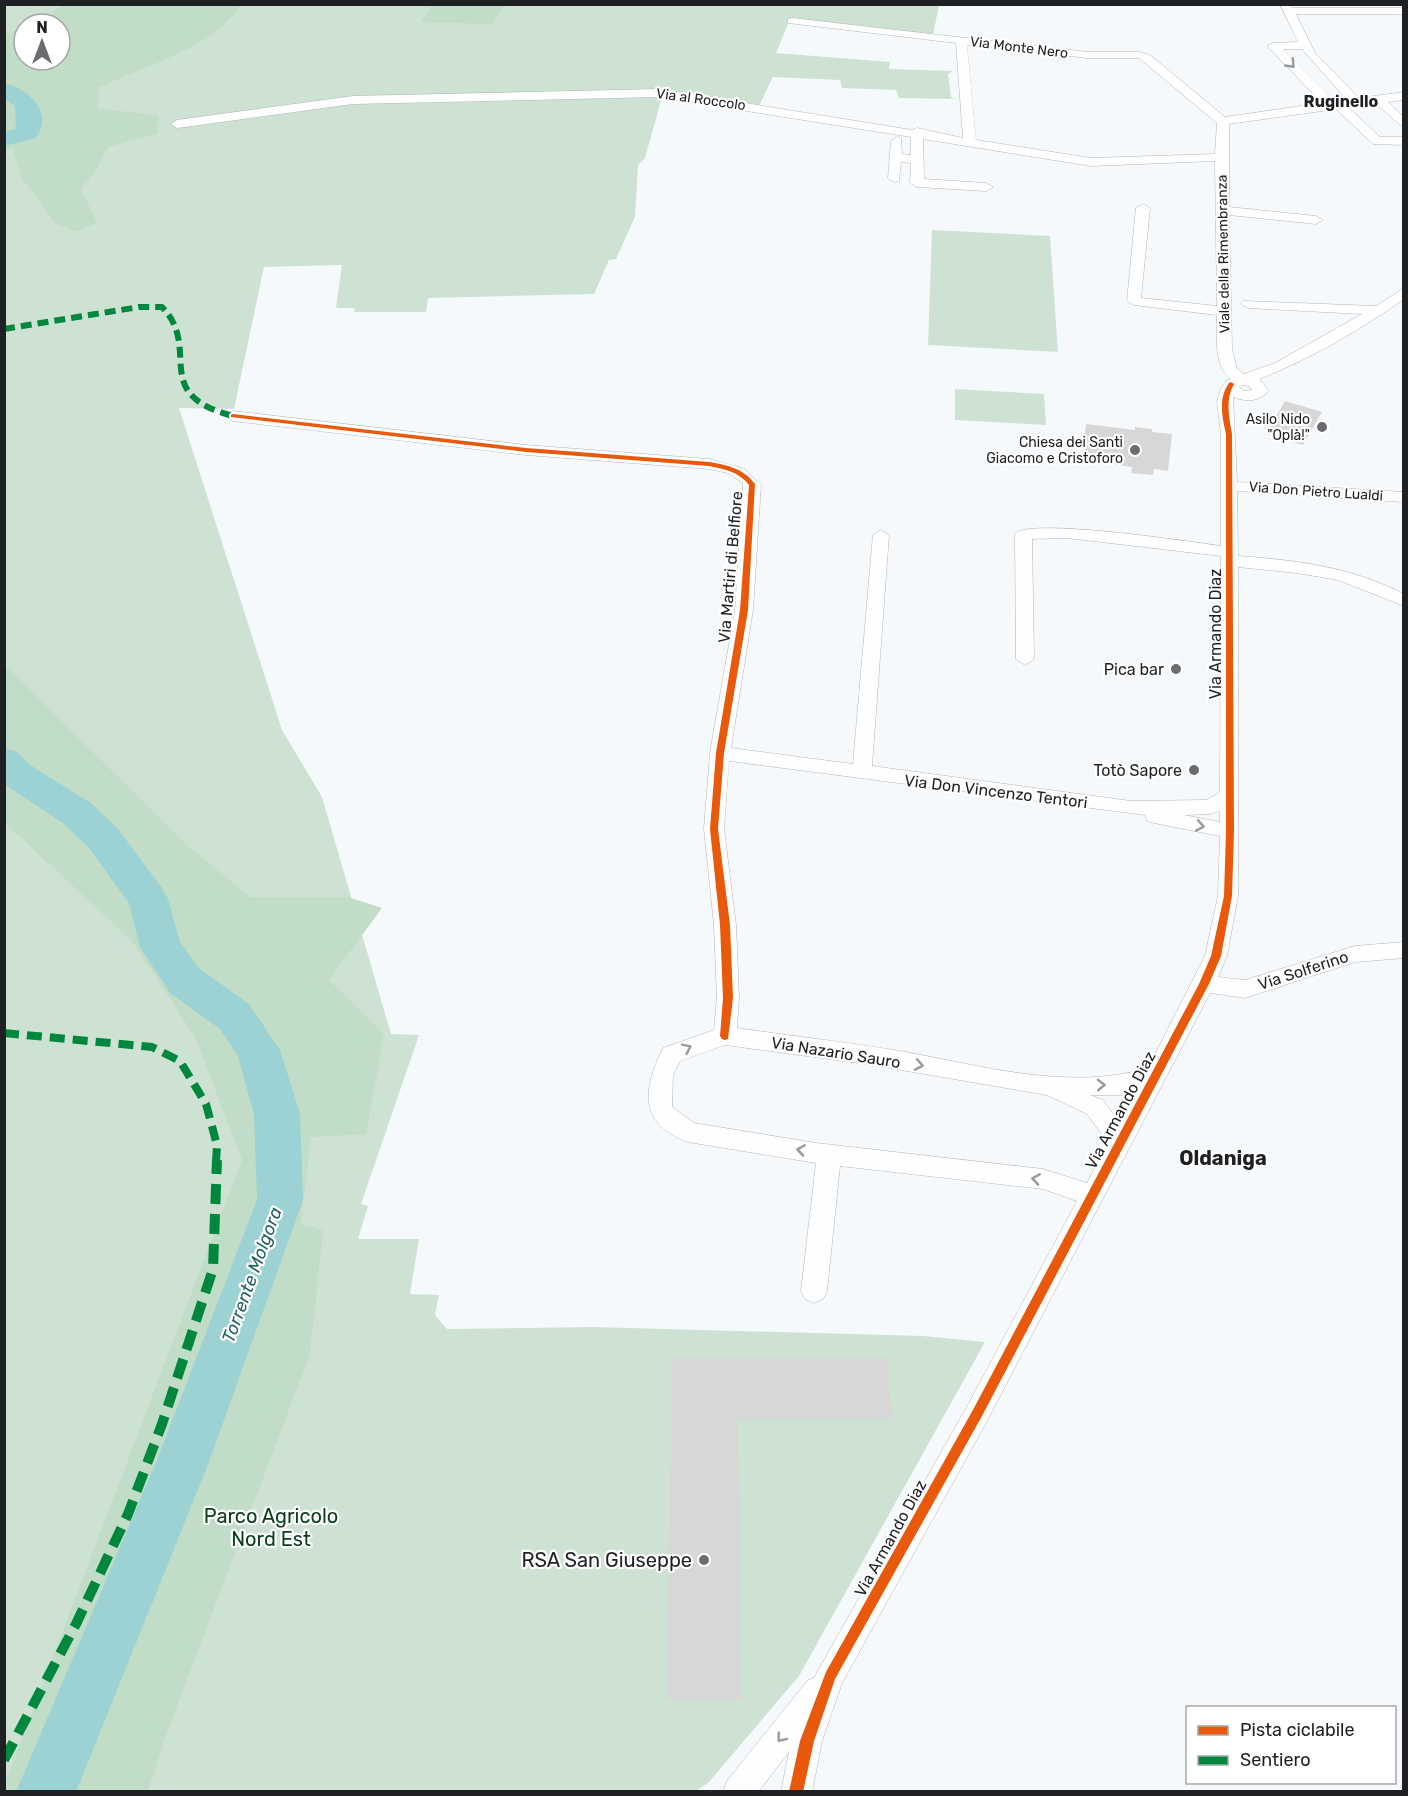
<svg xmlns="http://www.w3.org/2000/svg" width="1408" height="1796" font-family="Rubik,sans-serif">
  <rect width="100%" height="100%" fill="#f6f9fc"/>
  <!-- green -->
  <path fill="#cee2d3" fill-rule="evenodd" d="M5,5h934l-6,30 -143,-16 -14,34 114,9 -1,7 64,2 -5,3 3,23 4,2 -56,-1 -3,-8 -54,-2 -2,-8 -67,-3 -14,29 -97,-9 -17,61 -7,7 -3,52 -19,42 -7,1 -15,34 -166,4 -2,14h-72l1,-4h-19l6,-43 -78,2 -30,142 -55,-1 103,322 40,67 69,237 28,1 -58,169 7,2 -10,33h61l-9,55 29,1 -4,20 12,14 147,-2 329,9 62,6 -186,334 -90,106 -13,9 -691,1zM24,24h36v36h-36z
    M932,230l118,6 8,116 -130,-7z
    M955,389l89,5 2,31 -91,-5z"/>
  <!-- forest -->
  <path fill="#c1dcc7" d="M62,4l179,1c-28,44 -98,61 -143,83v20l61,8 -2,18 -49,13 -12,23 -15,19 16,34 -22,8 -19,-7 -35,-47 -8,-28 -8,1v-117l19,-5v32h36v-36h-20z
    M432,5v-1l74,1 -15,19 -70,-2z
    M5,665l181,179 64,53h98l34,11 -53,72 55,54 -18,100 -55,3 -10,87 22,6 -13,124 -145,384 -17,53h-143v-8l237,-623 -46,-121 -63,-97 -128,-119z"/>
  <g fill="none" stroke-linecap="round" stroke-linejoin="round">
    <!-- river -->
    <path fill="#9cd2d3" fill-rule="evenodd" d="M4,83c25,6 50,29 32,55l-32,8v-14l12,-3 -1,-23 -11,-8z
      M4,748l13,4 13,13 61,38 27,26 44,59 6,11 12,43 20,27 49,35 31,46 20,64 3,86 -94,262 -133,330h-60l141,-332 100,-260 -3,-86 -16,-58 -19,-28 -49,-35 -30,-46 -11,-44 -39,-54 -27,-26 -59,-39z"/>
  </g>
  <!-- building -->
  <path fill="#d8d7d8" d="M1285,401l37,11 -19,33 -37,-11z
    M1086,424l49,6v-3l17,2v3l20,2 -4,37 -14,-2 -1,6 -22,-2 1,-6 -50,-7z
    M672,1358h215l5,61h-154l3,281h-74z"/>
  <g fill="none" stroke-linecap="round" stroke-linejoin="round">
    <!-- minor casing -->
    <g stroke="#b2b5b8" stroke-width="1">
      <path id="minor" d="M1280,4h11l1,4h112v6h-108l19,39 44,45 45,-6v8l-16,2 16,15v11l-29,-25 -27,4 32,30h24v8l-31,-1 -37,-35 -107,15v83l87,9 7,4 -7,4 -87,-9 3,134 5,20 7,5 31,-11 87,-49 -114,-6 -7,-4 2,-3 133,5 28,-18v11c-44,31 -95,61 -145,80l10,12c-10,11 -23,11 -36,6l4,85 167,10v10l-167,-11 1,65c57,4 114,11 166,38v12l-66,-26 -41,-7 -59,-6v329l-11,60 -9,21 27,3 110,-34 49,-4v16l-49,4 -110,36 -35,-5 -223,428 -145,262 -20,58 -10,51h-31l8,-40 -31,40h-35l4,-11 81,-101 6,-2 155,-275 108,-202 -34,-12 -203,-23 -13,125 -4,8 -9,4 -9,-4 -4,-8 15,-128 -128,-21c-50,-18 -45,-53 -25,-94l51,-18 3,-32 -3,-73 -10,-96 6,-76 25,-143 8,-127 -15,-10 -19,-4 -183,-14 -293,-34 -8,-5 8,-5 293,34 183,14 36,10 16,16 -8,125 -22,138 122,16 20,-229 8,-5 8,5 -17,231 259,35 76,-1 13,-8 1,-236 -154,-18 -35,1 2,120 -9,6 -9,-6 -1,-125c12,-17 178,8 206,12v-112l-4,-32 3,-12 6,-9 5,-2c-18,-13 -14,-45 -14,-64l-83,-10 -7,-4 9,-93 7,-4 7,4 -9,90 76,8 -2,-145 -124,5 -168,-27 1,40 62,4 7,4 -7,4 -69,-4 -7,-4 1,-20 -10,-1 -2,19 -5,1 -6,-4 3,-37 6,-4 4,1 1,16 9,1v-18l-253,-40 -305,7 -176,24 -6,-4 6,-4 176,-24 305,-7 254,41 5,-2 46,10 -7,-95 -168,-20v-4l4,-1 296,34h52l10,3 75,62 97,-14 -55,-57 6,-3 25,-1zM967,45l121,13h51l78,65 -2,31 -124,4 -115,-18zM1283,49h19l45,51 -13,1zM1242,385l7,1 3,4 -7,1 -6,-4zM729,761l416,54 2,6 7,2 66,13 -2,60 -13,60 -57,112c-79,24 -169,-3 -248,-17 -54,-9 -109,-15 -163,-23l2,-30 -3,-73 -12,-96zM1220,811v11l-36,-7 27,-1zM725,1045l141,19 181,31 40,19 21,29 -21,40 -44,-14 -227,-26 -122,-20 -22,-16 1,-32 7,-14zM1136,1091l-17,31 -16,-22 -13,-5h33z"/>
    </g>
    <!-- minor -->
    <use href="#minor" fill="#fefeff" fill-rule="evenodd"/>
    <!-- quiet-far2 -->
    <path stroke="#00873e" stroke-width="6" stroke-dasharray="11 6" stroke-linecap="butt" d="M4,329l135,-22h23c41,42 -14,87 71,109"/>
    <!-- quiet-far1 -->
    <path stroke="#00873e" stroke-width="8" stroke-dasharray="15 8" stroke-linecap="butt" d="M4,1033l148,14 28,14 26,43 11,41 -1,17"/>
    <!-- quiet -->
    <path stroke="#00873e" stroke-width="10" stroke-dasharray="20 10" stroke-linecap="butt" d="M4,1760l72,-136 52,-110 34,-90 51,-155 4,-109"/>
    <!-- cycleway casing -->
    <g stroke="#fff" stroke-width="4">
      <path id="cycleway" d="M1231,382l3,2c-9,16 -5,33 -2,50l2,397 -2,65 -11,60 -12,28 -227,432 -147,263 -21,62 -11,51h-14l11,-51 26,-69 148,-264 225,-424 12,-28 13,-60 2,-65v-397c-4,-18 -8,-35 3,-51z
        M233,414l293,34 183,14c18,3 34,6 46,22l-7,126 -24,143 -6,76 12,96 3,73 -5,41 -3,1 -3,-1 -2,-3 3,-38 -3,-73 -10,-96 6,-76 24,-143 9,-125c-10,-13 -24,-16 -40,-19l-183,-14 -295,-35v-2z"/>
    </g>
    <!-- cycleway -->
    <use href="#cycleway" fill="#e8590c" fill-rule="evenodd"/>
  </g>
  <!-- one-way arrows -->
  <defs><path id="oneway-chevron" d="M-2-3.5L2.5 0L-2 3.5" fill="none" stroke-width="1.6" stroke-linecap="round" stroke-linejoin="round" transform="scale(1.5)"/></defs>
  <g stroke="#999a9c">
    <use href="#oneway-chevron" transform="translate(1291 64) rotate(46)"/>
    <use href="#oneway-chevron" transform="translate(1200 826) rotate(10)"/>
    <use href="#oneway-chevron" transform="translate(687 1048) rotate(-26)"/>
    <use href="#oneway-chevron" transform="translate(919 1065) rotate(10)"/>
    <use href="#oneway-chevron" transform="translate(1101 1085) rotate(-1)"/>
    <use href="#oneway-chevron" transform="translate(801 1150) rotate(-171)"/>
    <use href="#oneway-chevron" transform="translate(1036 1179) rotate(-171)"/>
    <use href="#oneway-chevron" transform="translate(781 1738) rotate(128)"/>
  </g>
  <!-- markers -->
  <g fill="#6a6c70" stroke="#fff" stroke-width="2">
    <circle cx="1322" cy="427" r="6"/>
    <circle cx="1135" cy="450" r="6"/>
    <circle cx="1176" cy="669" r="6"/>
    <circle cx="1194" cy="770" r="6"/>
    <circle cx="704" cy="1560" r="6"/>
  </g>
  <g text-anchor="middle" stroke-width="4.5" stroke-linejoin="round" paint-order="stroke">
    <!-- far-street labels -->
    <g font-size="14" fill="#1e2024" stroke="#fff">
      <text transform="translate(1019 47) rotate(7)" y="5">Via Monte Nero</text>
      <text transform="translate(701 99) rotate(8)" y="5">Via al Roccolo</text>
      <text transform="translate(1223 254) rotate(-91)" y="5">Viale della Rimembranza</text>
      <text transform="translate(1316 491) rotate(4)" y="5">Via Don Pietro Lualdi</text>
    </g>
    <!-- far-poi labels -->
    <g font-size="14" fill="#1e2024" stroke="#fff" text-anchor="end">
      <text x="1310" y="424">Asilo Nido<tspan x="1310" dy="16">"Oplà!"</tspan></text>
      <text x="1123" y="447">Chiesa dei Santi<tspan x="1123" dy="16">Giacomo e Cristoforo</tspan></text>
    </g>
    <!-- far-quarter labels -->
    <g font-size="16" font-weight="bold" fill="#1e2024" stroke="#fff">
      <text x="1341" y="107">Ruginello</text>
    </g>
    <!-- street labels -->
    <g font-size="16" fill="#1e2024" stroke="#fff">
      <text transform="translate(730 567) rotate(-85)" y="6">Via Martiri di Belfiore</text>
      <text transform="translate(1215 634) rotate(-90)" y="6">Via Armando Diaz</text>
      <text transform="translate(996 791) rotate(7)" y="6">Via Don Vincenzo Tentori</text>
      <text transform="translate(1303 970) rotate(-18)" y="6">Via Solferino</text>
      <text transform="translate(836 1052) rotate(9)" y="6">Via Nazario Sauro</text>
      <text transform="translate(1120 1110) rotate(-62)" y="6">Via Armando Diaz</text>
      <text transform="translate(890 1538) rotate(-61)" y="6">Via Armando Diaz</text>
    </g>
    <!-- poi labels -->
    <g font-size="16" fill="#1e2024" stroke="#fff" text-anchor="end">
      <text x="1164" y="675">Pica bar</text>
      <text x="1182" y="776">Totò Sapore</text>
    </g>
    <!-- water labels -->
    <g font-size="18" font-style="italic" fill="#236262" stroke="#fff">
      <text transform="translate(252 1275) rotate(-70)" y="6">Torrente Molgora</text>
    </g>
    <!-- quarter labels -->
    <g font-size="20" font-weight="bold" fill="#1e2024" stroke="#fff">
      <text x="1223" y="1165">Oldaniga</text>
    </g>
    <!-- near-park labels -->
    <g font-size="20" fill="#0c401a" stroke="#fff">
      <text x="271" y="1523">Parco Agricolo<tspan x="271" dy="23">Nord Est</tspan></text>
    </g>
    <!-- near-poi labels -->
    <g font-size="20" fill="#1e2024" stroke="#fff" text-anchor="end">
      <text x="692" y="1567">RSA San Giuseppe</text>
    </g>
  </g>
  <!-- border -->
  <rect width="1408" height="1796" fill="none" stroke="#1e2024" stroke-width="12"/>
  <!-- legend -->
  <rect x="1186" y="1706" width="210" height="78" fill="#ffffff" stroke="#a5a6a7" stroke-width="1.5"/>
  <rect x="1198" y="1726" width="30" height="9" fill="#e8590c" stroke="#a5a6a7" stroke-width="1.5"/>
  <text x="1240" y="1736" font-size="18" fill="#1e2024">Pista ciclabile</text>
  <rect x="1198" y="1756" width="30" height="9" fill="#00873e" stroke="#a5a6a7" stroke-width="1.5"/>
  <text x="1240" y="1766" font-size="18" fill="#1e2024">Sentiero</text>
  <!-- north arrow -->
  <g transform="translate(42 42)"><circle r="28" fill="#ffffff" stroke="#a5a6a7" stroke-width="1.5"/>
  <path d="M0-4.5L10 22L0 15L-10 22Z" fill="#6a6c70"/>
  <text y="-9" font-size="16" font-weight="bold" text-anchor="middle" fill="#1e2024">N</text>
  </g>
</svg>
